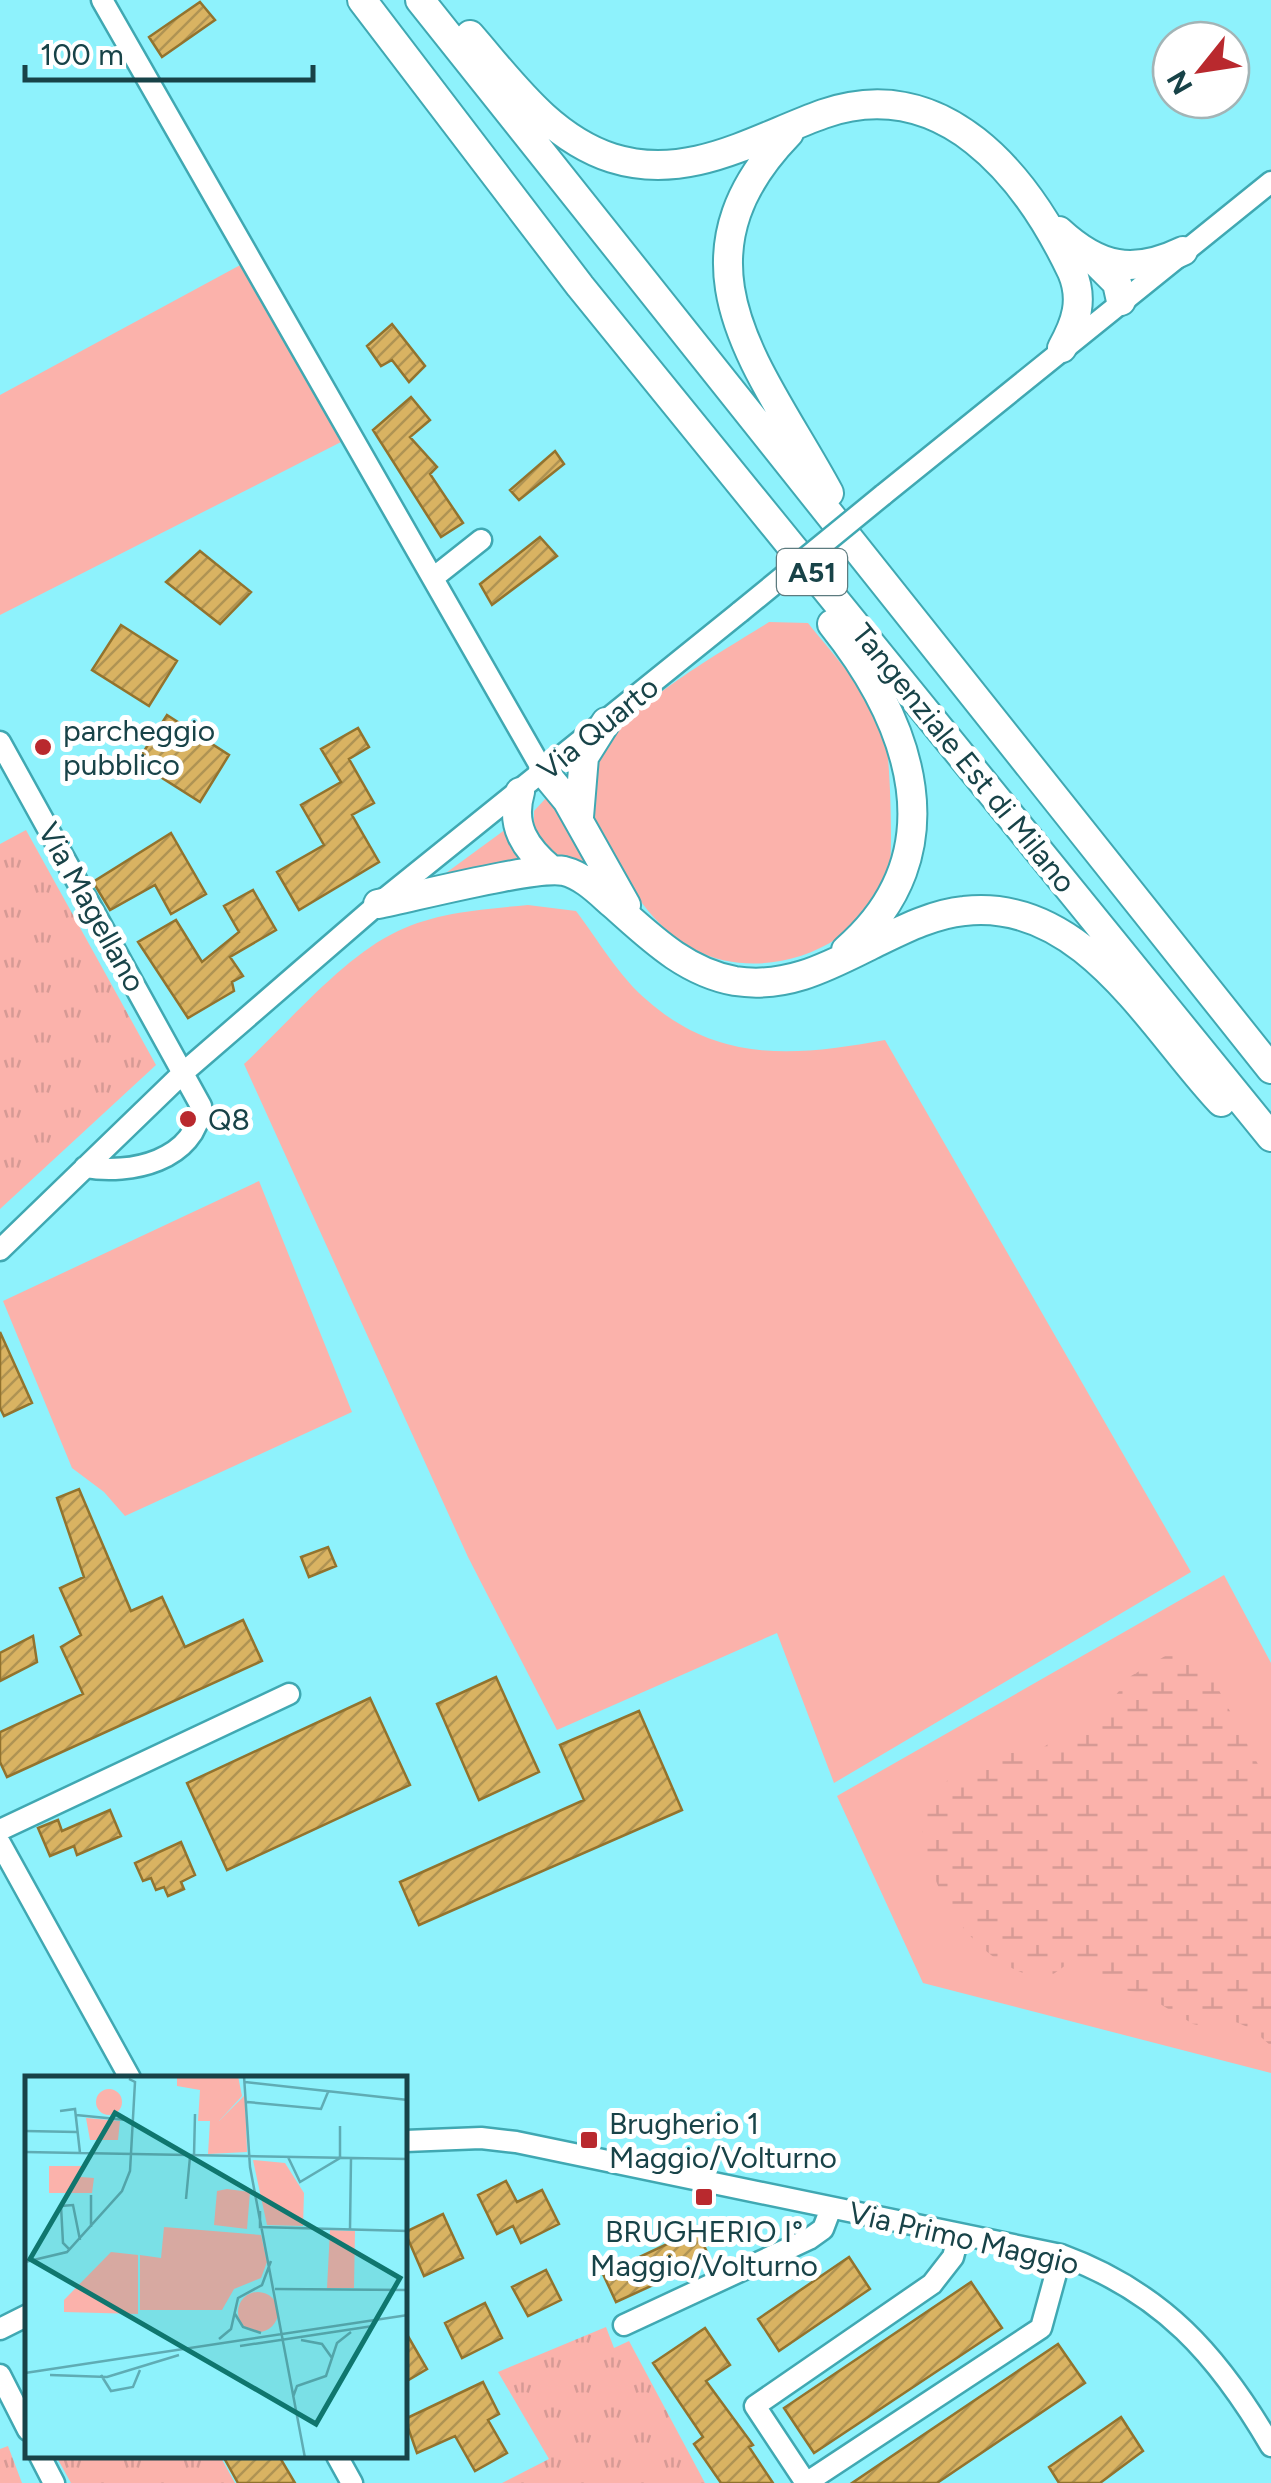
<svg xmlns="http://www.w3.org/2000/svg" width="1271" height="2483" font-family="Figtree,sans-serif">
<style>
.grass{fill:#fbb2ab}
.wetland{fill:url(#wetland-marsh)}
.park{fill:url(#park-tufts)}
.building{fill:url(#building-hatch);stroke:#92732e;stroke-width:2.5}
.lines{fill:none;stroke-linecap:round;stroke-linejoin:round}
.minor-casing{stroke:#40a8b2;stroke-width:25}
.highway-casing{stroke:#40a8b2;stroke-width:32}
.minor{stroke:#fff;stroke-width:20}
.highway{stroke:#fff;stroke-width:28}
.minor-bridge-casing{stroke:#40a8b2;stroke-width:25;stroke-linecap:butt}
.minor-bridge{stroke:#fff;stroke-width:20}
.poi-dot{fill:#b9292e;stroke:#fff;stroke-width:4}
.labels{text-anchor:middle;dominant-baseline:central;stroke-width:10;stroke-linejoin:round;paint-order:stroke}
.shield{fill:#fff;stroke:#5d7b7f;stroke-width:2.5}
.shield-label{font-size:28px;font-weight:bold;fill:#184348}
.street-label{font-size:30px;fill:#184348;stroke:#fff}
.poi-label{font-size:30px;fill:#184348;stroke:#fff;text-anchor:start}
.inset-road{fill:none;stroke:#5facb4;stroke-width:2.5}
.view{fill:#0f766e;fill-opacity:0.15;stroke:#0f766e;stroke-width:5}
.inset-edge{fill:none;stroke:#184348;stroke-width:5}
</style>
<defs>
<pattern id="wetland-marsh" width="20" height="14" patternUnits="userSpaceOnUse" patternTransform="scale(2.5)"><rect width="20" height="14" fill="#fbb2ab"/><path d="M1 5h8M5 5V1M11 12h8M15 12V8" fill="none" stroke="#d69a95"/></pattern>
<pattern id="park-tufts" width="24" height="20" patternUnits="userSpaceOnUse" patternTransform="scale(2.5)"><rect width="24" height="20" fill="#fbb2ab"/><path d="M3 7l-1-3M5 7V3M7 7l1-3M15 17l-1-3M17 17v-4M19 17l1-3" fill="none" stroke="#d69a95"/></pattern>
<pattern id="building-hatch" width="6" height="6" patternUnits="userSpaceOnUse" patternTransform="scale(2.5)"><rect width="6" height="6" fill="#d9b362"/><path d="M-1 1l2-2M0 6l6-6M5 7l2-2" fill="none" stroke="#af9353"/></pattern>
</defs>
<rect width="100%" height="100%" fill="#8ef2fc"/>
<path class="grass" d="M244 263 345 440 0 615V395Z
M769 622 808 623C831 652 875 700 885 735 890 754 894 863 888 878 860 949 765 984 697 951 664 935 638 901 620 870 607 845 587 816 589 786 593 721 719 654 769 622Z
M546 798 555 799 589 869 558 863 534 834V811Z
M506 829 523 863 435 881Z
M528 905 576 911C598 940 620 978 648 1001 720 1064 797 1056 885 1040L1191 1572 834 1783 777 1633 557 1730 468 1557 244 1064C288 1023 344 956 398 931 437 912 485 909 528 905Z
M259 1181 352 1412 125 1516 104 1492 72 1468 3 1301Z
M1224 1575 1271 1663V2073L923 1983 837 1796Z"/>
<path class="wetland" d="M1191 1648 1204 1662 1271 1789V2046C1257 2033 1238 2016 1218 2022 1207 2024 1204 2027 1193 2024L1142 1993 1105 1987 1083 1970 1066 1965 1045 1980C969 1963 924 1886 921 1812L931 1795 954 1775 998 1754 1037 1751 1103 1711 1131 1676 1172 1652Z"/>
<path class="park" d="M26 830 156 1065 0 1209V844Z
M606 2327 614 2348 629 2341 705 2483H502L549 2459 498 2372Z
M8 2446 22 2483H0V2449Z
M56 2456H220L235 2483H71Z"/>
<path class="building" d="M200 2 215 20 162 57 149 37Z
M392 324 425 366 409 382 392 360 381 366 367 346Z
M411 397 430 420 410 437 437 467 430 474 463 523 441 537 373 430Z
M555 451 564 464 519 500 510 490Z
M540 537 557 556 492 605 480 584Z
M200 551 251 592 220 624 166 582Z
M121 625 177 661 149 706 92 670Z
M167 715 229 755 200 802 137 762Z
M358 728 369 747 349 759 374 803 352 815 379 862 299 910 277 872 324 845 301 805 341 782 321 749Z
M171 833 206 894 171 914 155 885 110 910 93 882Z
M253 890 276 930 230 957 243 976 232 982 234 991 188 1018 138 942 176 920 202 962 239 932 224 906Z
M0 1332 32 1403 4 1416 0 1408Z
M79 1489 131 1611 162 1597 185 1647 243 1620 262 1661 7 1777 0 1762V1732L83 1694 61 1647 81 1635 60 1588 84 1577 57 1498Z
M328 1547 336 1566 309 1577 301 1557Z
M33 1636 37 1662 0 1681V1653Z
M496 1677 539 1772 479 1800 437 1704Z
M370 1698 410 1785 227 1870 187 1783Z
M639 1711 682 1810 419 1925 400 1882 584 1800 560 1745Z
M110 1810 121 1836 77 1855 74 1846 50 1856 38 1828 58 1820 62 1831Z
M181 1842 195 1875 181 1882 184 1889 168 1896 164 1887 156 1890 151 1878 143 1881 135 1863Z
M506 2181 517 2202 542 2190 559 2224 521 2243 513 2226 497 2234 478 2195Z
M443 2214 463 2258 424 2276 405 2232Z
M697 2230 710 2259 616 2302 603 2274Z
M849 2257 870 2289 779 2351 758 2319Z
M546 2270 561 2300 528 2316 512 2287Z
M971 2282 1002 2328 814 2453 784 2408Z
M485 2303 502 2338 462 2358 445 2323Z
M705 2328 730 2365 706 2381 753 2445 749 2447 773 2483H721L694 2444 703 2437 653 2363Z
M405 2331 427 2369 405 2382Z
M1058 2344 1085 2383 937 2483H852Z
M483 2382 499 2414 488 2420 507 2453 475 2471 455 2436 417 2453 405 2419Z
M1121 2417 1143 2451 1100 2483H1059L1049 2467Z
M223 2456H279L295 2483H238Z"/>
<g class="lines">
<g class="minor-casing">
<path id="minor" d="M102 0 543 771
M883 495 1271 182
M433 578 481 540
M0 742 201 1106C196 1161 130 1175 85 1167
M0 1250 184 1072 378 904 740 612
M0 1830 289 1694
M0 1843 130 2078
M405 2141 481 2138 516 2142 1061 2255C1162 2292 1218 2355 1271 2446
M624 2325 809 2239 823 2229 831 2208
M0 2329 28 2315
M0 2375 28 2430
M40 2456 54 2483
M337 2456 352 2483
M806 2483 755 2406 932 2284 953 2257 959 2234
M806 2483 1041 2328 1061 2255"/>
</g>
<g class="highway-casing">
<path id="highway" d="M362 0 580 286 1271 1137
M420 0 1271 1069
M470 35C511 82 550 138 612 158 688 182 754 139 823 114 943 72 1026 175 1072 272 1084 300 1076 323 1062 348
M789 133C662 264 762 369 829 493
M1059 231C1099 268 1133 275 1183 251
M1092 258 1117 283 1121 301
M832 624C911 723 958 853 846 950
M543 771 567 800 626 905
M520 792C510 826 525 848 551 870
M579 817 584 757 606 722
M378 904C414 897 536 865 564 871 584 876 599 892 614 905 650 937 685 972 735 981 786 989 827 967 871 945 900 931 932 914 964 911 1083 897 1152 1029 1221 1102"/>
</g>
<use href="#minor" class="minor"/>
<use href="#highway" class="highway"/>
<g class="minor-bridge-casing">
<path id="minor-bridge" d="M740 612 883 495"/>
</g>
<use href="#minor-bridge" class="minor-bridge"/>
</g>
<g class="poi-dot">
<circle cx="43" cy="747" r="10"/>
<circle cx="188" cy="1119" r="10"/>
<rect x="579" y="2130" width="20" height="20" rx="5"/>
<rect x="694" y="2187" width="20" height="20" rx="5"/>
</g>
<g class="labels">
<rect class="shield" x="777" y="549" width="70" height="46" rx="8"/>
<g class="shield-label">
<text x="812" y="572">A51</text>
</g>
<g class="street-label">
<text transform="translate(598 728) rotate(-39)">Via Quarto</text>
<text transform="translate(964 758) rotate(51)">Tangenziale Est di Milano</text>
<text transform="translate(92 907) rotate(61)">Via Magellano</text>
<text transform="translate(964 2238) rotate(13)">Via Primo Maggio</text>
</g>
<g class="poi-label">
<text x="63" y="730">parcheggio<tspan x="63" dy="34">pubblico</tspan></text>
<text x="208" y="1119">Q8</text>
<text x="609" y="2123">Brugherio 1<tspan x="609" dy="34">Maggio/Volturno</tspan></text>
<text x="704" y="2231" text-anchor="middle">BRUGHERIO I°<tspan x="704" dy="34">Maggio/Volturno</tspan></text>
</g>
</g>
<g transform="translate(25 2076)">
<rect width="382" height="382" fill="#8ef2fc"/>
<path d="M152 0H213L217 20 194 45H173L175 14 152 10ZM202 113 225 116 222 153 189 149 192 115ZM139 151 236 159 242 186 236 202 209 213 197 234H115V179L136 182ZM305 154 330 155 329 212H302ZM86 176 113 179V238L39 236V224ZM213 236a20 20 0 1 1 40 0a20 20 0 1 1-40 0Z" fill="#fbb2ab"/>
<path d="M93 184 107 191 106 229H50V216Z" fill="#fbb2ab"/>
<path d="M71 26a13 13 0 1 1 26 0a13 13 0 1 1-26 0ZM220 19 222 76 183 78 185 45H194ZM61 42 95 45 93 64H65ZM228 84 260 87 279 117 278 150 242 149ZM57 90 56 101 69 102 67 117H24V90Z" fill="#fbb2ab"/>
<path class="inset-road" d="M219 0 225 91 280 382M220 6 383 24M222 26 296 33 303 16M35 35 50 33 55 77M51 39 102 44M0 55 52 56M0 76 383 83M169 80 170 38M263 81 275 106 315 82V50M161 123 165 81M235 135V151L383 155M66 151V119M325 153 326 82M45 174 38 167 36 130 48 129 55 164M0 186 42 176 97 115 105 95 110 6 104 3M250 213 383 214M210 238 218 251 236 257M194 263 206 253 213 222 237 209 246 185M276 264 297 268 307 282M215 270 348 250M0 297 383 239M25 299 82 301 154 279M76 299 86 315 108 311 115 294M268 321 272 310 301 300 312 267 326 256"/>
<path class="view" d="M90 37 375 202 291 348 5 183Z"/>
<rect width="382" height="382" class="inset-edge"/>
</g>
<g transform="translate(1201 70) rotate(240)"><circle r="48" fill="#ffffff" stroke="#a3b4b6" stroke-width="2.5"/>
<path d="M0-8L18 38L0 25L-18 38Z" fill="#b9292e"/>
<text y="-15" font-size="28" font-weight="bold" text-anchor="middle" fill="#184348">N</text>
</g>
<path d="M25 65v15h288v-15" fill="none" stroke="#184348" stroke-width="5"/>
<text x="40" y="65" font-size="30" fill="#184348" stroke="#ffffff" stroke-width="8" paint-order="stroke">100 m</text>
</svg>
